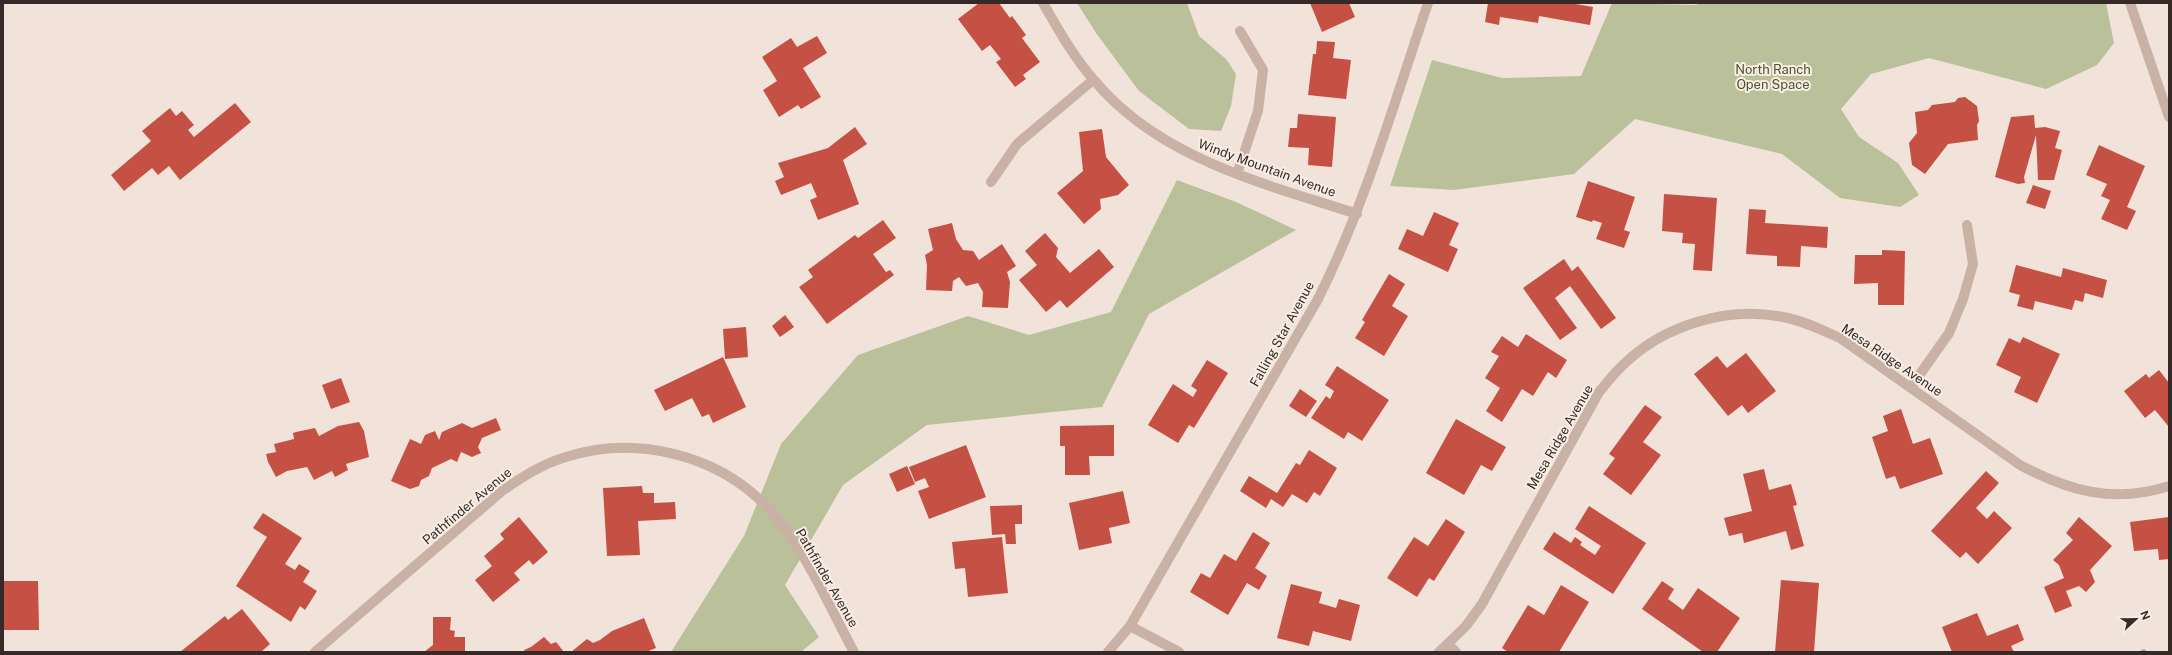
<svg xmlns="http://www.w3.org/2000/svg" width="2172" height="655" font-family="'Public Sans',sans-serif">
<style>
.green{fill:#b9c09a}
.lines{fill:none;stroke-linecap:round;stroke-linejoin:round}
.stream{stroke:#79aea9;stroke-width:5}
.building{fill:#c55144}
.minor{stroke:#c9b1a6;stroke-width:10}
.labels{text-anchor:middle;dominant-baseline:central;stroke-width:4;stroke-linejoin:round;paint-order:stroke}
.park-label{font-size:13px;fill:#4a542b;stroke:#f9eee6}
.street-label{font-size:13px;fill:#352a27;stroke:#f9eee6}
</style>
<rect width="100%" height="100%" fill="#f1e3da"/>
<path class="green" d="M1077 3H1187L1199 36 1226 59 1236 74 1231 106 1221 131 1189 129 1139 91 1096 33Z
M1612 3 1696 5 1701 3H2106L2114 43 2097 65 2046 89 1929 58 1871 74 1841 109 1859 137 1898 163 1919 195 1900 207 1840 198 1782 154 1635 119 1574 174 1454 190 1390 186 1432 60 1502 78 1581 76Z
M1177 180 1236 202 1296 230 1149 314 1102 407 927 425 843 485 785 585 819 637 801 652H671L744 536 781 444 858 355 968 316 1029 335 1111 312Z"/>
<g class="lines">
<path class="stream" d="M2143 652H2144"/>
</g>
<path class="building" d="M979 3H999L1010 18 1012 16 1026 35 1022 38 1040 62 1023 75 1026 79 1015 87 996 62 1001 59 990 45 982 51 958 19Z
M1310 3H1349L1355 17 1322 32Z
M1488 3H1570L1593 7 1590 25 1539 16 1538 23 1500 17 1499 25 1485 22Z
M817 36 827 53 803 68 821 97 801 109 798 105 779 117 763 90 777 81 762 57 791 38 797 47Z
M1317 41 1335 42 1333 58 1351 60 1346 99 1308 95 1313 54H1316Z
M1965 97 1977 106 1979 121 1977 125 1978 140 1948 144 1925 174 1912 165 1909 143 1917 133 1915 112 1928 110 1932 105 1955 102 1958 98Z
M235 103 251 122 180 180 169 166 158 175 152 168 124 191 111 175 151 141 142 131 170 108 176 116 182 111 194 125 188 130 194 137Z
M1298 114 1336 117 1332 167 1308 165 1309 148 1288 147 1290 128H1297Z
M2034 115 2035 128 2045 127 2060 131 2055 148 2062 150 2054 180H2038L2036 135 2024 177 2025 183 2018 184 1995 177 2011 117Z
M855 127 867 144 843 160 859 204 818 220 810 200 817 197 811 183 781 195 775 181 784 177 778 163 828 148Z
M1102 129 1106 157 1129 185 1118 195 1100 199 1101 209 1084 224 1057 193 1083 171 1079 132Z
M2099 145 2145 166 2127 207 2136 211 2127 230 2101 219 2110 200 2101 196 2107 184 2086 175Z
M1588 181 1635 197 1624 230 1630 232 1624 248 1596 239 1602 223 1593 220 1592 222 1576 217Z
M2033 185 2051 191 2045 209 2026 203Z
M1664 194 1717 198 1712 271 1693 270 1695 244 1682 243 1683 233 1662 231Z
M1749 209 1766 210 1765 223 1828 227 1827 248 1801 246 1800 267 1777 266V256L1746 254Z
M1434 212 1459 223 1449 245 1458 249 1448 272 1398 249 1407 229 1423 236Z
M883 220 896 238 873 254 886 272 890 270 894 275 827 324 799 287 813 277 808 270 855 235 858 238Z
M952 223 956 239 963 250 973 251 979 260 1002 244 1016 266 1007 272 1010 282 1008 308 982 307 983 292 978 283 966 286 959 277 953 281 952 291 926 290 927 265 925 255 933 250 928 229Z
M1045 233 1058 248 1056 257 1070 273 1099 249 1114 267 1067 308 1060 300 1046 312 1019 280 1037 265 1025 251Z
M1882 250 1905 251 1904 305H1878V283L1854 284 1855 255H1882Z
M1564 259 1572 271 1578 266 1616 318 1601 329 1570 286 1555 298 1577 328 1560 340 1523 288Z
M2016 265 2061 277 2063 268 2107 280 2103 298 2085 293 2083 302 2075 300 2072 310 2035 301 2033 310 2017 306 2020 295 2009 292Z
M1389 274 1405 284 1392 306 1408 316 1384 356 1355 338 1365 322 1362 320Z
M785 315 794 327 780 337 772 326Z
M746 327 748 357 725 359 723 329Z
M1526 334 1567 360 1556 378 1548 372 1533 396 1522 389 1502 422 1486 411 1500 388 1485 378 1499 356 1491 352 1502 336 1518 347Z
M2023 337 2060 354 2037 403 2014 392 2021 377 1996 365 2009 338 2020 343Z
M1746 353 1776 391 1748 413 1742 405 1728 416 1694 374 1717 356 1727 368Z
M723 357 746 407 713 423 709 414 702 417 692 398 665 411 654 390Z
M1207 360 1228 373 1194 428 1189 425 1178 443 1148 425 1173 384 1193 397 1197 390 1191 386Z
M1337 366 1389 400 1362 441 1348 432 1344 439 1311 418 1326 396 1330 399 1334 391 1325 385Z
M2159 370 2169 383V427L2155 410 2145 418 2124 391 2146 374 2149 378Z
M341 378 350 402 331 409 322 385Z
M1300 389 1317 401 1306 417 1289 406Z
M1645 405 1662 417 1643 442 1661 455 1631 495 1603 474 1615 458 1609 454Z
M1901 409 1913 444 1930 438 1943 474 1900 489 1895 476 1886 479 1872 437 1888 431 1883 416Z
M496 418 501 430 482 438 478 447 481 453 472 457 461 452 457 462 451 459 432 468 429 476 421 480 419 486 410 489 391 481 410 439 421 444 425 435 435 431 439 440 442 432 462 423 472 428Z
M1456 419 1506 447 1492 471 1481 465 1464 495 1426 473Z
M359 422 364 431 369 457 346 464 348 470 335 477 332 471 314 480 307 467 287 471 276 477 268 462 266 454 276 452 274 444 294 439 293 433 296 432 315 428 319 436 338 426Z
M1114 425V456H1089L1090 475H1065V446H1060V426Z
M966 445 986 497 929 519 918 491 929 487 925 478 915 482 909 467Z
M1309 450 1337 468 1320 496 1314 492 1307 503 1292 494 1283 507 1271 499 1266 508 1240 491 1249 476 1277 493 1296 463 1300 465Z
M907 466 915 484 897 492 889 474Z
M1764 469 1769 490 1791 484 1797 505 1793 506 1804 546 1791 550 1786 531 1744 543 1742 533 1729 536 1724 518 1752 511 1743 474Z
M1986 471 1999 483 1976 508 1987 519 1994 511 2012 528 1978 564 1966 552 1960 558 1931 531Z
M642 486 643 493H654V503L675 502 676 519 638 521 640 555 607 556 603 488Z
M1123 491 1130 523 1109 528 1112 543 1079 550 1069 503Z
M1022 505V524H1015L1016 544H1006L1005 534 992 535 990 506Z
M1589 506 1646 543 1613 594 1543 549 1554 532 1571 543 1575 537 1582 542 1580 545 1595 555 1601 546 1575 529Z
M263 513 302 538 285 564 295 570 299 564 310 571 303 582 317 591 305 610 300 606 291 622 236 586 267 537 253 528Z
M519 517 548 552 533 565 529 560 514 573 520 580 493 602 475 580 492 566 484 556 504 539 500 534Z
M2079 517 2112 546 2090 570 2095 582 2086 592 2079 586 2066 591 2072 606 2055 613 2044 587 2064 578 2059 565 2053 560 2073 540 2066 533Z
M2169 517V559L2159 560 2158 549 2134 551 2130 522Z
M1446 519 1465 532 1434 581 1429 578 1417 597 1387 578 1414 537 1428 546Z
M1253 532 1270 543 1255 568 1267 576 1259 590 1247 583 1228 615 1190 592 1201 573 1210 578 1224 554 1236 561Z
M1002 537 1008 593 968 597 965 568 955 569 952 542Z
M1781 580 1819 583 1814 652H1775Z
M3 581H38L39 630H3Z
M1662 581 1674 589 1668 599 1683 610 1698 588 1740 618 1717 652H1703L1642 609Z
M1291 584 1322 592 1319 603 1336 608 1339 599 1360 605 1351 641 1313 631 1309 646 1277 638Z
M1561 585 1589 602 1559 652H1508L1502 648 1528 605 1544 615Z
M242 609 270 644 261 652H180L225 616 228 620Z
M1977 613 1987 636 2018 624 2024 640 2011 646 2014 652H1952L1942 627Z
M433 617H451L450 630 455 631 454 637H465V652H424L433 645Z
M644 618 656 648 646 652H571L587 639 593 643 600 640 612 631Z
M544 637 551 644 556 642 564 652H525L524 650 531 647Z"/>
<g class="lines">
<path class="minor" d="M1043 3C1058 29 1073 56 1093 79 1159 159 1263 183 1357 214
M2130 3 2169 117
M1237 174 1258 111 1263 70 1240 31
M991 182 1017 144 1093 80
M1911 387 1949 333 1963 299 1973 264 1967 225
M1130 626 1179 652
M1448 644 1456 652
M315 652 502 491C522 477 542 464 566 457 636 435 718 454 769 509 803 545 830 608 854 652
M1108 652 1130 626 1318 299C1365 205 1394 103 1428 3
M1439 652 1466 626 1482 604 1599 392C1607 383 1614 373 1623 365 1664 325 1727 306 1783 317 1804 321 1822 330 1840 338L2020 465C2069 491 2114 504 2169 486"/>
</g>
<g class="labels">
<g class="park-label">
<text x="1773" y="69">North Ranch<tspan x="1773" dy="15">Open Space</tspan></text>
</g>
<g class="street-label">
<text transform="translate(1267 168) rotate(20)">Windy Mountain Avenue</text>
<text transform="translate(1282 334) rotate(-61)">Falling Star Avenue</text>
<text transform="translate(1892 360) rotate(34)">Mesa Ridge Avenue</text>
<text transform="translate(1560 437) rotate(-60)">Mesa Ridge Avenue</text>
<text transform="translate(467 506) rotate(-40)">Pathfinder Avenue</text>
<text transform="translate(827 578) rotate(60)">Pathfinder Avenue</text>
</g>
</g>
<rect width="2172" height="655" fill="none" stroke="#352a27" stroke-width="8"/>
<g transform="translate(2136 619) rotate(68)" stroke="#f9eee6" stroke-width="3" paint-order="stroke">
<path d="M0-3L7 15L0 10L-7 15Z" fill="#352a27"/>
<text y="-6" font-size="11" font-weight="bold" text-anchor="middle" fill="#352a27">N</text>
</g>
</svg>
